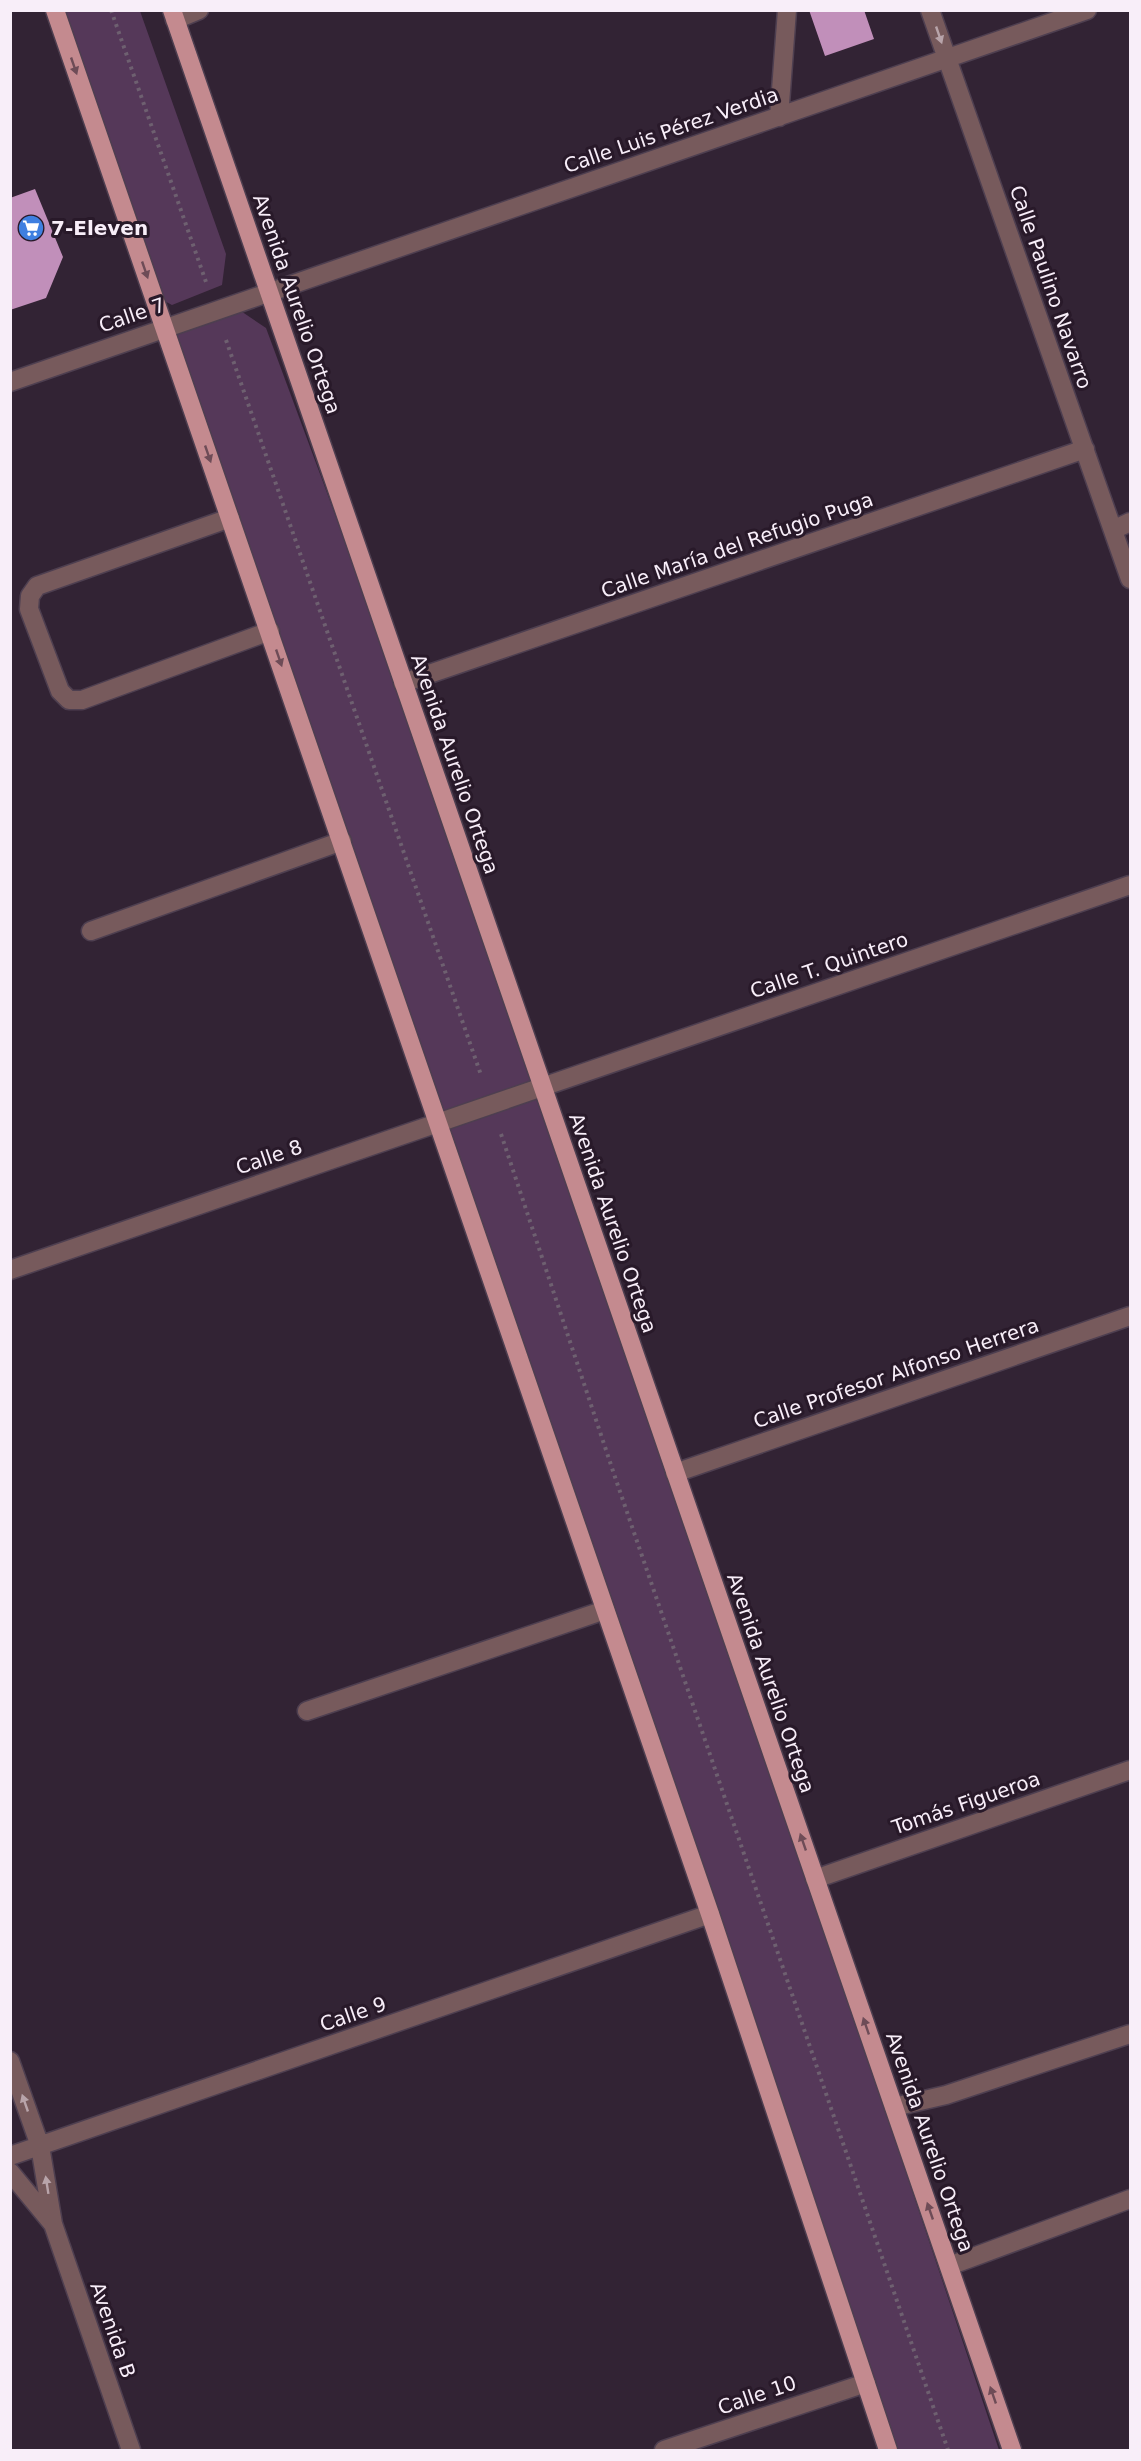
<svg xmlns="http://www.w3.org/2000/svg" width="1141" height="2461" font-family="'DejaVu Sans',sans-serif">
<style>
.green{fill:#553859}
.building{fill:#c18fba}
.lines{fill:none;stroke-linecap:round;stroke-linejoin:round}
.minor-casing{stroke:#4e3f50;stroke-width:21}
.major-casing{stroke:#4e3f50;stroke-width:21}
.path{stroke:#6e6070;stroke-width:4;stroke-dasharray:3 4.5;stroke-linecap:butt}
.minor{stroke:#775a5c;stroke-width:18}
.major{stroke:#c48a8f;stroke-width:18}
.oneway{fill:#b8a4aa}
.oneway2{fill:#6e4c57}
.labels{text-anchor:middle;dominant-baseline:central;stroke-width:6;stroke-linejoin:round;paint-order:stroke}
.street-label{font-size:20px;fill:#f8eef9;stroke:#281929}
.poi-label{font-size:20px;font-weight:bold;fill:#f8eef9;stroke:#281929;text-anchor:start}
</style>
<rect width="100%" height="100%" fill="#322334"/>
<path class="green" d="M58 11H140L226 254 222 285 172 305 155 296Z
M229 303 266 328 343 536 504 996 869 2062 999 2450H893L169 332Z"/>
<path class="building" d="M809 10H864L874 39 825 56Z
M35 189 63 257 46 298 10 310V198Z"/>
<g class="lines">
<g class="minor-casing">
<path id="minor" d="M930 10 1130 579
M175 20 199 10
M779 117 787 10
M10 382 1087 10
M230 518 37 586 30 596 29 609 60 691 69 700H82L270 631
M1113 530 1130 522
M403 683 1085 449
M91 931 342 841
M10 1270 1130 885
M675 1473 1130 1316
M307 1711 605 1610
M815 1879 1130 1770
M10 2061 40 2146 53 2224 131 2450
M894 2107 946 2095 1130 2034
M10 2156 710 1914
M10 2172 52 2223
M949 2266 1130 2199
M664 2450 866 2383"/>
</g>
<g class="major-casing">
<path id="major" d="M55 10 710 1914 888 2450
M172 10 1012 2450"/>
</g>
<path class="path" d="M111 10 206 282
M226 340 481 1075
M501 1134 615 1477 948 2450"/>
<use href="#minor" class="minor"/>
<use href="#major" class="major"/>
</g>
<defs><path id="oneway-solid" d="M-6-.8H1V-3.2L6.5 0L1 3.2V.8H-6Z" transform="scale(1.5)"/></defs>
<g class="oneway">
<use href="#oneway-solid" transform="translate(939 35) rotate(71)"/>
<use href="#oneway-solid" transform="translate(25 2103) rotate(-109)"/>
<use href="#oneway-solid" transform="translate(47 2185) rotate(-99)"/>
</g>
<g class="oneway2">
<use href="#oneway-solid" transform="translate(74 66) rotate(71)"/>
<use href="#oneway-solid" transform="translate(145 270) rotate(71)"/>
<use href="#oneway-solid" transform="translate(208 454) rotate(71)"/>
<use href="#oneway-solid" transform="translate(279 658) rotate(71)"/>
<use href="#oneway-solid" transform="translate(803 1842) rotate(-109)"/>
<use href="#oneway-solid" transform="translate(866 2026) rotate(-109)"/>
<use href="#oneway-solid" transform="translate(930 2211) rotate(-109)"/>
<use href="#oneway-solid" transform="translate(993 2395) rotate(-109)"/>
</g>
<defs>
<g id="supermarket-disc" transform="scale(1.35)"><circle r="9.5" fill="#3f7fe0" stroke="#281929"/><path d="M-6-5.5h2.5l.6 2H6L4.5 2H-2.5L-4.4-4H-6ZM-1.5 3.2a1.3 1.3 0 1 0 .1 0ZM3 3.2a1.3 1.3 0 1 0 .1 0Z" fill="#fff"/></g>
</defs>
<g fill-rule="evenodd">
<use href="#supermarket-disc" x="31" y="228"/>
</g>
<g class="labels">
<g class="street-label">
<text transform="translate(671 130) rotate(-19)">Calle Luis Pérez Verdia</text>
<text transform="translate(1051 287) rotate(71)">Calle Paulino Navarro</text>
<text transform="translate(297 304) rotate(71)">Avenida Aurelio Ortega</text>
<text transform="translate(132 315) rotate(-19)">Calle 7</text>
<text transform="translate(737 545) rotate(-19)">Calle María del Refugio Puga</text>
<text transform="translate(455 764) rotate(71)">Avenida Aurelio Ortega</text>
<text transform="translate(829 965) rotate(-19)">Calle T. Quintero</text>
<text transform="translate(269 1157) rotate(-19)">Calle 8</text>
<text transform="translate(613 1223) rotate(71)">Avenida Aurelio Ortega</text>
<text transform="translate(896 1373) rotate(-19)">Calle Profesor Alfonso Herrera</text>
<text transform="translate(771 1683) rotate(71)">Avenida Aurelio Ortega</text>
<text transform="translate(966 1803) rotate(-19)">Tomás Figueroa</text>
<text transform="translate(353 2014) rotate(-19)">Calle 9</text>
<text transform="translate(930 2142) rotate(71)">Avenida Aurelio Ortega</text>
<text transform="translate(113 2330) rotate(71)">Avenida B</text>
<text transform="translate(757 2395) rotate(-19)">Calle 10</text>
</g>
<g class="poi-label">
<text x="51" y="228">7-Eleven</text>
</g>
</g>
<rect width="1141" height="2461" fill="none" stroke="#f8eef9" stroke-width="24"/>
</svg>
